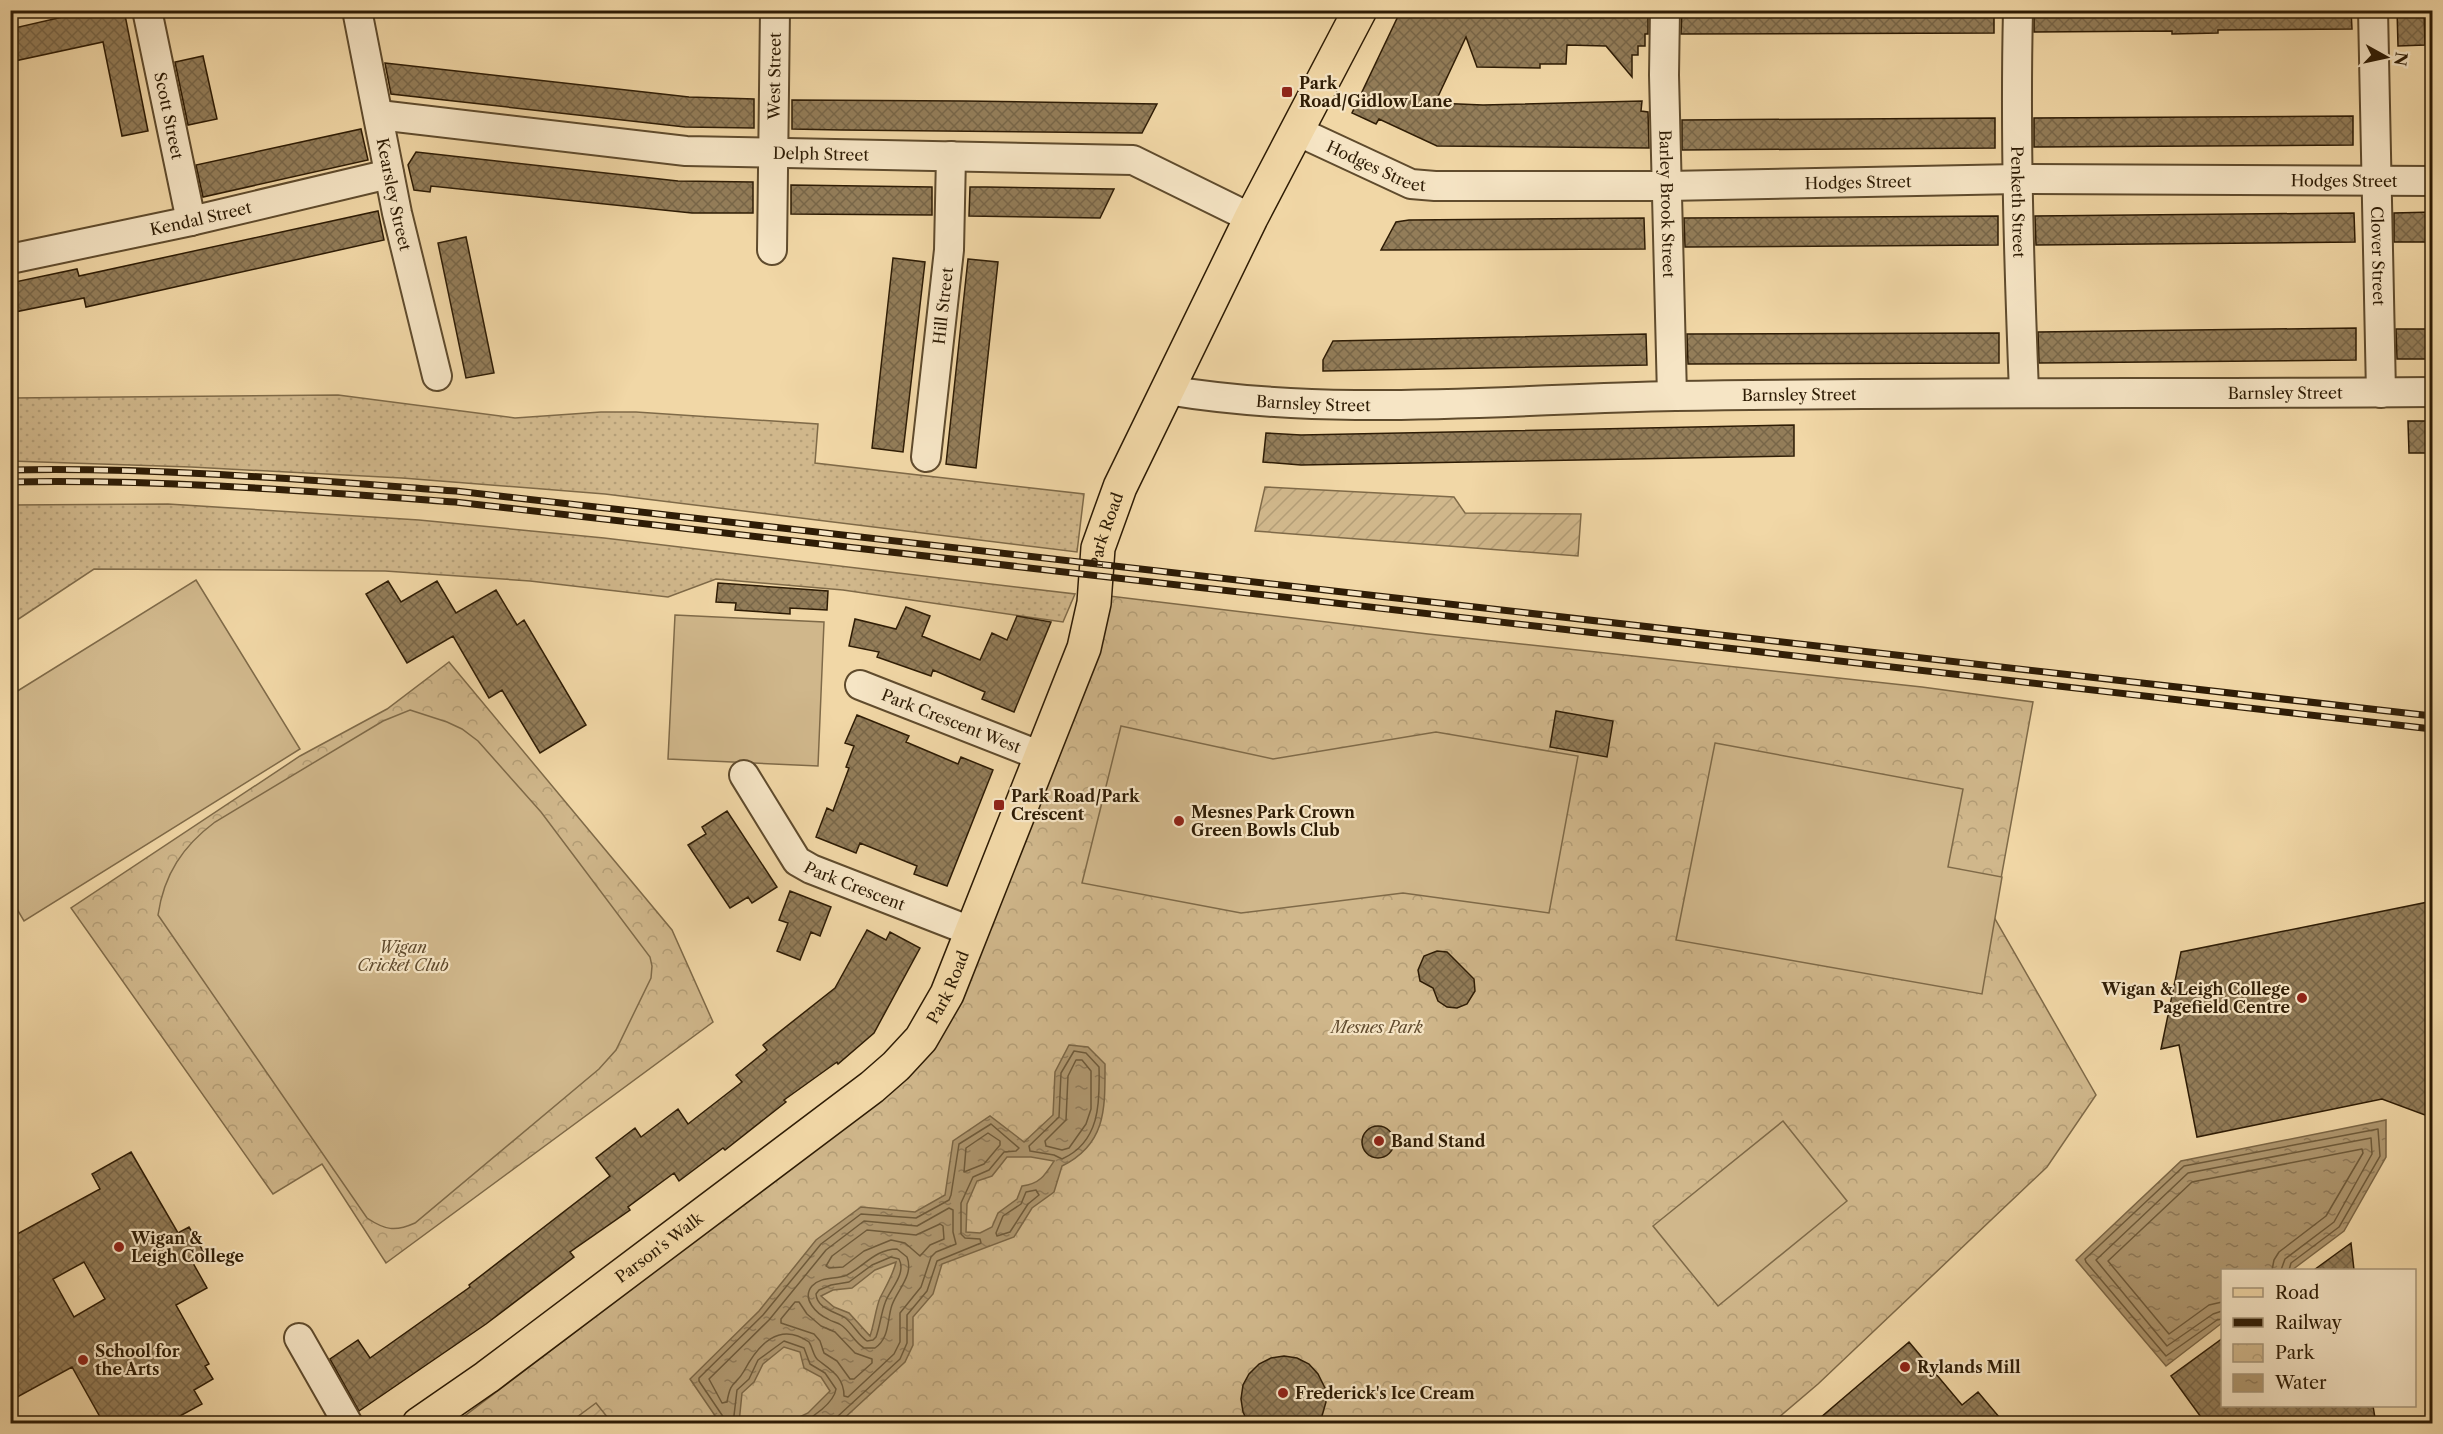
<svg xmlns="http://www.w3.org/2000/svg" width="2443" height="1434" font-family="'Libre Caslon Text',serif">
<style>
.grass{fill:url(#grass-dots);stroke:#7f6a48;stroke-width:1.5}
.park{fill:url(#park-crowns);stroke:#7f6a48;stroke-width:1.5}
.garden{fill:url(#garden-furrows);stroke:#7f6a48;stroke-width:1.5}
.pitch{fill:#d0b78b;stroke:#7f6a48;stroke-width:1.5}
.water{fill:url(#water-ripples);stroke:#7b6645;stroke-width:1.5;fill-rule:evenodd}
.lines{fill:none;stroke-linecap:round;stroke-linejoin:round}
.shore{stroke:#6e5a3a;stroke-width:1.5}
.building{fill:url(#building-cross-hatch);stroke:#2e1c05;stroke-width:1.5;fill-rule:evenodd}
.minor-casing{stroke:#5f4b2d;stroke-width:32}
.major-casing{stroke:#2e1c05;stroke-width:36}
.minor{stroke:#f6e5c5;stroke-width:28}
.major{stroke:#f1d7a6;stroke-width:33}
.rail-casing{stroke:#2e1c05;stroke-width:7}
.rail{stroke:#f6e5c5;stroke-width:4.5;stroke-dasharray:14;stroke-linecap:butt}
.poi-dot{fill:#8f2418;stroke:#f6e5c5;stroke-width:2}
.labels{text-anchor:middle;dominant-baseline:central;stroke-width:4.5;stroke-linejoin:round;paint-order:stroke}
.street-label{font-size:16px;fill:#2e1c05;stroke:#f6e5c5}
.poi-label{font-size:16px;font-weight:bold;fill:#2e1c05;stroke:#f6e5c5;text-anchor:start}
.park-label{font-size:16px;font-style:italic;fill:#5f4a2d;stroke:#f6e5c5}
</style>
<defs>
<pattern id="grass-dots" width="8" height="8" patternUnits="userSpaceOnUse" patternTransform="scale(1.5)"><rect width="8" height="8" fill="#d0b78b"/><path d="M2 2h.1M6 6h.1" fill="none" stroke="#b39d76" stroke-width="1.8" stroke-linecap="round"/></pattern>
<pattern id="park-crowns" width="20" height="18" patternUnits="userSpaceOnUse" patternTransform="scale(1.5)"><rect width="20" height="18" fill="#d0b78b"/><path d="M2 6a3 3 0 1 1 6 0M12 15a3 3 0 1 1 6 0" fill="none" stroke="#b39d76"/></pattern>
<pattern id="garden-furrows" width="10" height="10" patternUnits="userSpaceOnUse" patternTransform="scale(1.5)"><rect width="10" height="10" fill="#d0b78b"/><path d="M-1 1l2-2M0 10L10 0M9 11l2-2" fill="none" stroke="#b39d76"/></pattern>
<pattern id="water-ripples" width="26" height="14" patternUnits="userSpaceOnUse" patternTransform="scale(1.5)"><rect width="26" height="14" fill="#af976f"/><path d="M2 4q2-2 4 0t4 0M15 11q2-2 4 0t4 0" fill="none" stroke="#8f7a59"/></pattern>
<pattern id="building-cross-hatch" width="8" height="8" patternUnits="userSpaceOnUse" patternTransform="scale(1.5)"><rect width="8" height="8" fill="#937d59"/><path d="M0 0l8 8M0 8l8-8" fill="none" stroke="#786648"/></pattern>
</defs>
<rect width="100%" height="100%" fill="#f1d7a6"/>
<filter id="stains"><feTurbulence type="fractalNoise" baseFrequency=".00333" numOctaves="4"/><feColorMatrix values="0 0 0 0 .2 0 0 0 0 .09 0 0 0 0 .02 0 0 0 .5 -.17"/></filter>
<radialGradient id="worn" r=".72"><stop offset=".6" stop-color="#630" stop-opacity="0"/><stop offset="1" stop-color="#630" stop-opacity=".3"/></radialGradient>
<path class="grass" d="M338 395 515 418 601 412H636L818 424 815 463 1084 494 1077 552 605 494 402 478 191 467 11 461V398Z
M168 504 419 520 604 538 1075 594 1063 622 843 590 716 579 668 597 530 581 385 571 94 569 11 624V505Z"/>
<path class="park" d="M1109 596 1428 634 1922 687 2033 702 1994 917 2096 1095 2047 1167 1818 1384 1772 1423 454 1424 874 1105 922 1058Z
M449 662 672 930 713 1022 386 1263 322 1164 273 1194 71 908 300 756 387 709Z"/>
<path class="garden" d="M1265 487 1454 497 1465 513 1581 514 1578 556 1255 531Z
M596 1403 612 1423H569Z"/>
<path class="pitch" d="M196 580 300 749 24 921 11 899V695Z
M675 615 824 622 818 766 668 759Z
M410 710 447 722 462 729 478 741 541 812 650 957 652 966 651 978 616 1050 599 1069 415 1223C395 1232 385 1230 367 1218L158 915C164 874 183 846 215 822L383 721Z
M1121 726 1273 759 1436 732 1578 756 1549 913 1403 893 1241 913 1082 883Z
M1715 743 1963 789 1948 867 2002 877 1982 994 1676 940Z
M1783 1121 1847 1201 1718 1306 1653 1226Z"/>
<path class="water" d="M1069 1045 1088 1047 1105 1064C1105 1107 1107 1144 1062 1166L1054 1192 1032 1208 1014 1237 942 1264 933 1294 913 1317V1345L905 1362 839 1423H787L808 1413 830 1391 821 1377 804 1368 800 1352 784 1347 763 1364 754 1382 742 1393 739 1423H720L690 1379 759 1311 816 1240 861 1207 915 1212 945 1195 953 1141 990 1116 1024 1142 1053 1115 1055 1072ZM1007 1157H1031L1054 1161C1045 1175 1040 1184 1022 1186L1017 1199 998 1213 992 1227 980 1233 966 1232 967 1204 977 1181 992 1176ZM896 1262C893 1275 886 1286 880 1298 876 1307 874 1325 870 1336L849 1313 834 1307 821 1296 833 1290 852 1288 875 1270Z
M2386 1120V1157L2344 1231 2292 1270H2222V1323L2166 1366 2076 1260 2181 1161Z"/>
<g class="lines">
<path class="shore" d="M1074 1051 1086 1053 1099 1067C1100 1103 1100 1142 1062 1159L1054 1155 1030 1151 1029 1146 1059 1117 1061 1073Z
M1082 1060 1091 1071V1109L1086 1124 1069 1148 1062 1150 1046 1146 1045 1141 1066 1120 1068 1076 1076 1060Z
M988 1133 1000 1141V1145L984 1164 964 1172 966 1148Z
M1036 1190 1039 1195 1028 1204 1010 1232 997 1236 996 1233 1003 1216 1021 1204 1026 1192Z
M949 1208 953 1210V1232L956 1244 936 1252 931 1257 921 1287 900 1313V1342L894 1354 848 1397 844 1396C844 1377 831 1370 818 1360 813 1356 813 1348 809 1342 779 1321 758 1345 744 1371 735 1387 731 1379 727 1402L722 1403 709 1379 769 1320 826 1250 864 1221 917 1226Z
M940 1224 943 1226 944 1239 930 1245 920 1256 905 1243 891 1240 864 1251 843 1267 829 1268 826 1266 832 1256 867 1230 916 1235Z
M897 1249 907 1257C914 1275 898 1289 892 1305 887 1319 890 1338 875 1348H864C854 1342 850 1331 841 1325 837 1322 832 1322 828 1319 817 1314 801 1299 812 1286 821 1276 836 1280 847 1275 864 1266 876 1249 897 1249Z
M891 1257 899 1259C907 1274 889 1290 885 1303 881 1314 880 1326 876 1337L873 1340 867 1341C858 1335 853 1323 844 1317 833 1311 817 1308 816 1294L819 1290 831 1285 849 1282 872 1265Z
M799 1302 807 1314 821 1326 835 1332 855 1353 872 1359V1363L854 1379H850L837 1361 824 1353 820 1341 814 1334 781 1323V1319L795 1302Z
M2222 1302 2209 1305 2169 1334 2108 1261 2192 1182 2362 1149 2363 1153 2326 1216 2279 1252 2274 1260 2272 1270
M2222 1311 2213 1314 2167 1346 2096 1260 2188 1173 2371 1138 2372 1154 2334 1222 2285 1259 2281 1270
M2222 1319 2217 1320 2166 1356 2086 1262 2085 1259 2184 1166 2378 1129 2380 1156 2339 1227 2291 1263 2289 1270
M725 1424 724 1418 699 1381V1378L763 1315 821 1244 861 1214 916 1218 949 1200 951 1195 959 1144 991 1124 1019 1148 1016 1151 1004 1152 989 1170 973 1177 961 1203V1234L965 1238 980 1239 981 1243 937 1261 927 1291 907 1315V1343L900 1359 837 1417 835 1424
M733 1424 737 1390 749 1379 758 1360 784 1341 804 1348 810 1364 825 1373 836 1389C834 1403 812 1418 800 1424"/>
</g>
<path class="building" d="M93 10H124L148 131 122 136 103 42 10 62V29Z
M1401 10H1648V34H1645V46H1638V55H1632V77L1606 46 1567 45 1566 64H1540V68L1477 67 1466 37 1435 103 1483 105 1642 101 1641 111 1648 112 1649 148 1437 146 1379 119 1376 124 1352 113Z
M1682 10H1994V33L1681 34Z
M2034 10H2351L2352 29 2218 30V33L2172 34V31L2034 32Z
M2397 10H2424L2425 45 2398 46Z
M203 56 217 119 188 125 175 62Z
M385 63 689 97 754 99V128L685 127 391 94Z
M792 100 964 101 1157 104 1142 133 841 130 792 129Z
M2353 116V145L2034 147V118Z
M1995 118V148L1682 150V120Z
M361 129 368 160 203 197 196 165Z
M416 152 678 181 753 182V213H692L431 186 430 192 414 190 408 165Z
M791 185 932 187V215L791 214Z
M970 187H986L1114 189 1100 218 969 216Z
M378 211 384 240 86 307 84 298 10 313V283L77 269 79 276Z
M2433 212V242H2394V213Z
M2354 213 2355 242 2036 245 2035 216Z
M1998 216V245L1685 247 1684 218Z
M1644 218 1645 249 1381 250 1396 222 1409 220Z
M466 237 494 373 466 378 438 243Z
M893 258 925 262 903 452 872 448Z
M968 259 998 262 976 468 946 464Z
M2356 328V360L2039 363 2038 332Z
M2396 329H2433V359H2397Z
M1999 333V363L1688 364 1687 334Z
M1646 334 1647 365 1323 371V360L1333 341Z
M2408 421H2433V453H2409Z
M1794 425V456L1301 465 1263 462 1266 433 1301 435Z
M388 581 401 602 437 581 456 613 496 590 517 625 524 620 586 725 540 753 502 690 489 698 453 636 407 663 366 594Z
M718 583 828 591 827 610 790 608V614L735 610 736 603 716 602Z
M906 607 930 616 922 636 980 660 992 633 1007 640 1017 616 1051 622 1014 712 982 699 985 692 933 670 931 676 877 657 879 652 849 646 855 619 896 629Z
M1556 711 1613 721 1607 757 1550 747Z
M857 715 909 736 906 742 958 764 961 757 993 770 947 886 914 874 917 866 860 843 856 853 816 837 827 808 833 811 849 768 846 767 854 746 845 743Z
M727 811 777 887 752 903 748 897 730 908 688 845 706 834 702 827Z
M790 891 831 907 820 936 811 932 800 960 777 951 788 923 779 920Z
M2433 901V1118L2382 1099 2197 1137 2179 1045 2161 1049 2181 952Z
M867 930 886 940 890 932 920 948 874 1033 838 1064 837 1062 784 1100 786 1102 725 1150 723 1148 679 1181 674 1173 628 1207 630 1210 570 1252 574 1257 486 1324 359 1411 330 1359 358 1340 370 1358 470 1287 469 1285 610 1176 596 1158 635 1128 641 1137 678 1109 688 1124 742 1082 736 1075 767 1050 763 1045 835 988Z
M1437 951 1447 952 1474 979 1475 991 1467 1004 1457 1008 1447 1007 1438 1001 1433 988 1420 981 1418 970 1424 956Z
M1362 1142a16 16 0 1 1 32 0a16 16 0 1 1-32 0Z
M131 1152 178 1233 189 1227 206 1256 193 1263 207 1288 176 1305 209 1364 205 1366 213 1379 194 1390 202 1404 178 1417 182 1424H104L72 1367 10 1401V1238L100 1189 92 1174ZM84 1262 105 1299 74 1317 53 1279Z
M2351 1243 2354 1270H2314Z
M2223 1338V1406H2373L2376 1424H2206L2171 1376Z
M1909 1342 1962 1405 1978 1392 2005 1424H1813Z
M1284 1356 1297 1358 1309 1364 1318 1374 1325 1388 1326 1402 1322 1416 1317 1424H1249L1243 1412 1241 1399 1243 1385 1249 1374 1259 1364 1271 1358Z"/>
<g class="lines">
<g class="minor-casing">
<g id="minor">
<path id="s1" d="M147 10 191 221"/>
<path id="s2" d="M357 10 397 213 437 376"/>
<path id="s3" d="M1665 10 1664 75 1672 396"/>
<path id="s4" d="M2018 10C2015 138 2019 265 2024 392"/>
<path id="s5" d="M2373 10 2381 393"/>
<path id="s6" d="M379 115 686 151 1133 160 1251 218"/>
<path id="s7" d="M1297 131 1411 184 1435 186H1668L2018 179 2432 181"/>
<path id="s8" d="M772 250 775 10"/>
<path id="s9" d="M10 259 191 221 389 174"/>
<path id="s10" d="M1167 390C1334 418 1506 399 1675 396 1927 392 2180 394 2432 392"/>
<path id="s11" d="M926 457 949 250 951 156"/>
<path id="s12" d="M860 685 1041 756"/>
<path id="s13" d="M744 775 797 861 811 869 973 932"/>
<path d="M299 1338 348 1424"/>
</g>
</g>
<g class="major-casing">
<g id="major">
<path id="s14" d="M419 1424 487 1377 872 1087 896 1066 921 1039 947 994 1084 648 1094 603 1098 548 1120 487 1251 218 1360 10"/>
</g>
</g>
<use href="#minor" class="minor"/>
<use href="#major" class="major"/>
<g class="rail-casing">
<path id="rail" d="M10 470C159 467 308 480 456 491L2432 716
M10 482C159 479 307 491 455 502L2432 729"/>
</g>
<use href="#rail" class="rail"/>
</g>
<g class="poi-dot">
<rect x="1281" y="86" width="12" height="12" rx="3"/>
<rect x="993" y="799" width="12" height="12" rx="3"/>
<circle cx="1179" cy="821" r="6"/>
<circle cx="2302" cy="998" r="6"/>
<circle cx="1379" cy="1141" r="6"/>
<circle cx="119" cy="1247" r="6"/>
<circle cx="83" cy="1360" r="6"/>
<circle cx="1905" cy="1367" r="6"/>
<circle cx="1283" cy="1393" r="6"/>
</g>
<g class="labels">
<g class="street-label">
<text stroke="none"><textPath href="#s8" startOffset="174">West Street</textPath></text>
<text stroke="none"><textPath href="#s1" startOffset="108">Scott Street</textPath></text>
<text stroke="none"><textPath href="#s6" startOffset="444">Delph Street</textPath></text>
<text stroke="none"><textPath href="#s7" startOffset="87">Hodges Street</textPath></text>
<text stroke="none"><textPath href="#s7" startOffset="1059">Hodges Street</textPath></text>
<text stroke="none"><textPath href="#s7" startOffset="573">Hodges Street</textPath></text>
<text stroke="none"><textPath href="#s2" startOffset="188">Kearsley Street</textPath></text>
<text stroke="none"><textPath href="#s4" startOffset="192">Penketh Street</textPath></text>
<text stroke="none"><textPath href="#s3" startOffset="194">Barley Brook Street</textPath></text>
<text stroke="none"><textPath href="#s9" startOffset="195">Kendal Street</textPath></text>
<text stroke="none"><textPath href="#s5" startOffset="246">Clover Street</textPath></text>
<text stroke="none"><textPath href="#s11" startOffset="152">Hill Street</textPath></text>
<text stroke="none"><textPath href="#s10" startOffset="1119">Barnsley Street</textPath></text>
<text stroke="none"><textPath href="#s10" startOffset="633">Barnsley Street</textPath></text>
<text stroke="none"><textPath href="#s10" startOffset="147">Barnsley Street</textPath></text>
<text stroke="none"><textPath href="#s14" startOffset="1178">Park Road</textPath></text>
<text stroke="none"><textPath href="#s12" startOffset="98">Park Crescent West</textPath></text>
<text stroke="none"><textPath href="#s13" startOffset="164">Park Crescent</textPath></text>
<text stroke="none"><textPath href="#s14" startOffset="692">Park Road</textPath></text>
<text stroke="none"><textPath href="#s14" startOffset="298">Parson's Walk</textPath></text>
</g>
<g class="poi-label">
<text x="1299" y="83">Park<tspan x="1299" dy="18">Road/Gidlow Lane</tspan></text>
<text x="1011" y="796">Park Road/Park<tspan x="1011" dy="18">Crescent</tspan></text>
<text x="1191" y="812">Mesnes Park Crown<tspan x="1191" dy="18">Green Bowls Club</tspan></text>
<text x="2290" y="989" text-anchor="end">Wigan &amp; Leigh College<tspan x="2290" dy="18">Pagefield Centre</tspan></text>
<text x="1391" y="1141">Band Stand</text>
<text x="131" y="1238">Wigan &amp;<tspan x="131" dy="18">Leigh College</tspan></text>
<text x="95" y="1351">School for<tspan x="95" dy="18">the Arts</tspan></text>
<text x="1917" y="1367">Rylands Mill</text>
<text x="1295" y="1393">Frederick's Ice Cream</text>
</g>
<g class="park-label">
<text x="403" y="947">Wigan<tspan x="403" dy="18">Cricket Club</tspan></text>
<text x="1377" y="1027">Mesnes Park</text>
</g>
</g>
<rect width="2443" height="1434" fill="none" stroke="#f1d7a6" stroke-width="36"/>
<rect x="12" y="12" width="2419" height="1410" fill="none" stroke="#2e1c05" stroke-width="3"/>
<rect x="18" y="18" width="2407" height="1398" fill="none" stroke="#2e1c05" stroke-width="1.5"/>
<rect x="2221" y="1269" width="195" height="138" fill="#f6e5c5" stroke="#a69578" stroke-width="1.5"/>
<rect x="2233" y="1288" width="30" height="9" fill="#f1d7a6" stroke="#a69578" stroke-width="1.5"/>
<text x="2275" y="1299" font-size="18" fill="#2e1c05">Road</text>
<rect x="2233" y="1318" width="30" height="9" fill="#2e1c05" stroke="#a69578" stroke-width="1.5"/>
<text x="2275" y="1329" font-size="18" fill="#2e1c05">Railway</text>
<rect x="2233" y="1344" width="30" height="18" fill="url(#park-crowns)" stroke="#a69578" stroke-width="1.5"/>
<text x="2275" y="1359" font-size="18" fill="#2e1c05">Park</text>
<rect x="2233" y="1374" width="30" height="18" fill="url(#water-ripples)" stroke="#a69578" stroke-width="1.5"/>
<text x="2275" y="1389" font-size="18" fill="#2e1c05">Water</text>
<g transform="translate(2386 57) rotate(98)" stroke="#f6e5c5" stroke-width="4.5" paint-order="stroke">
<path d="M0-4.5L10 22L0 15L-10 22Z" fill="#2e1c05"/>
<text y="-9" font-size="16" font-weight="bold" text-anchor="middle" fill="#2e1c05">N</text>
</g>
<rect width="100%" height="100%" filter="url(#stains)"/>
<rect width="100%" height="100%" fill="url(#worn)"/>
</svg>
